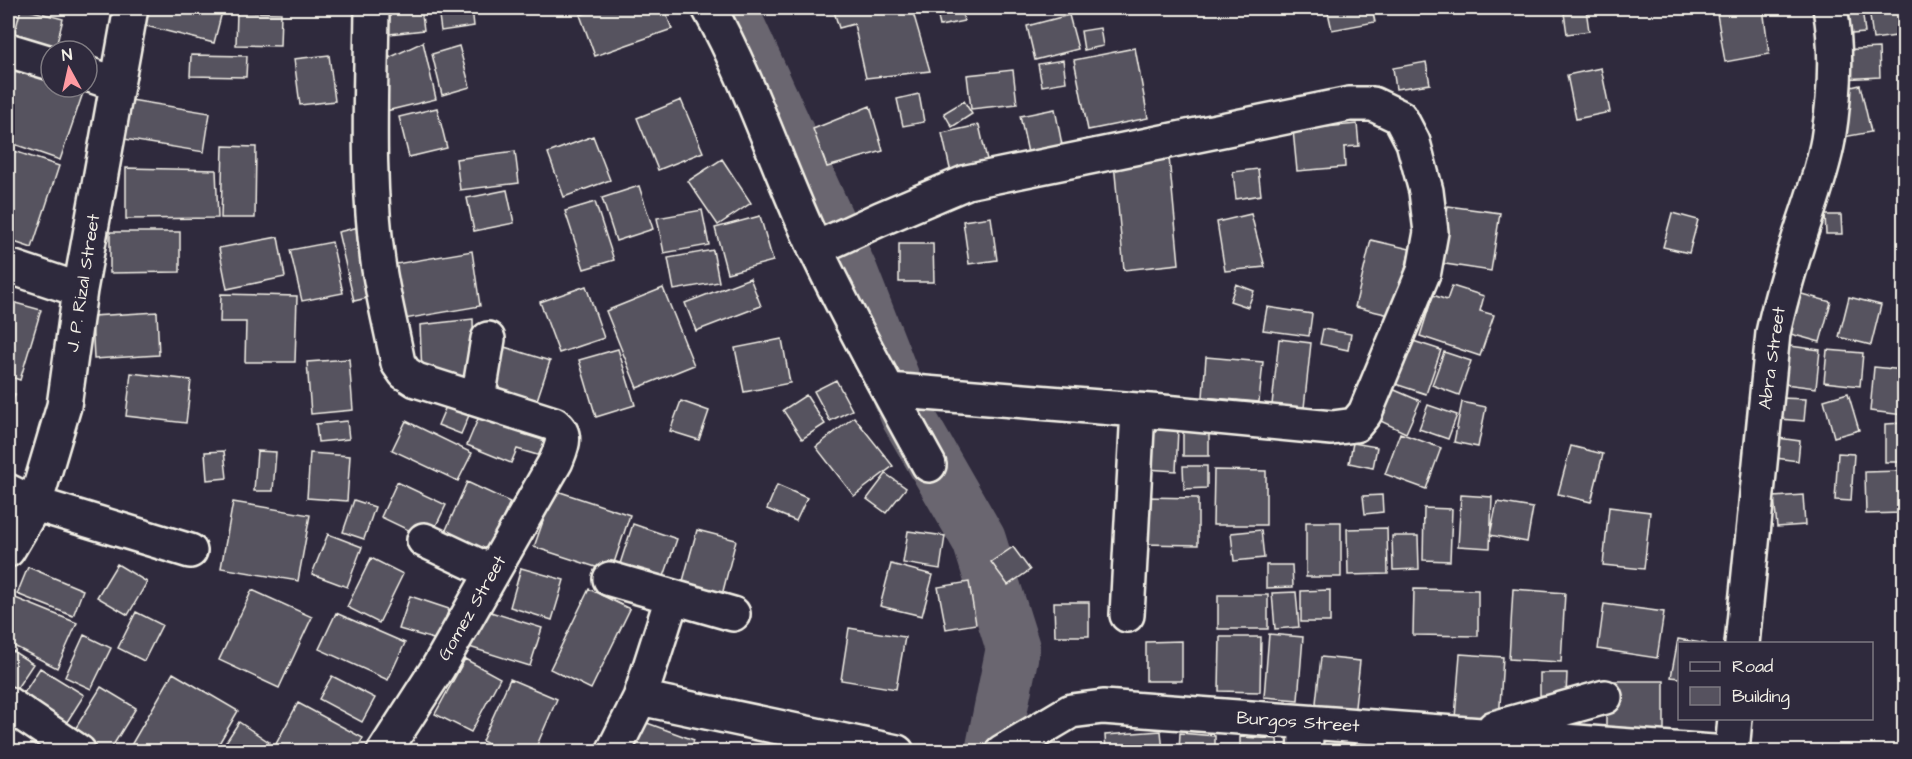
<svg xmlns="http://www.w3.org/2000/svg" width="1912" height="759" font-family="'Architects Daughter',sans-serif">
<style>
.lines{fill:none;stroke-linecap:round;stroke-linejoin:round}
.river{stroke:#6a6670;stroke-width:54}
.building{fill:#56525f;stroke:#f4f1e8;stroke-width:1.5}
.minor-casing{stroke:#f4f1e8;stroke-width:38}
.minor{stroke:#2f2a3d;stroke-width:33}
.labels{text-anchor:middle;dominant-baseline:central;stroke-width:6;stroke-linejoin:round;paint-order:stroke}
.street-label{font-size:18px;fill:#f4f1e8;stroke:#2f2a3d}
</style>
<rect width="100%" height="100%" fill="#2f2a3d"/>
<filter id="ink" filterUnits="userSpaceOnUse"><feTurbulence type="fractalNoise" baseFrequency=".0167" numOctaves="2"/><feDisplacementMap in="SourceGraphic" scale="12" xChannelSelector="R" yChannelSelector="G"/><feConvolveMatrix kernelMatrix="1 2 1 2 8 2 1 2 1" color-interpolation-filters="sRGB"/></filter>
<g filter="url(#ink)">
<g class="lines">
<path class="river" d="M730 8 852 275 907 415 979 540 1013 648 992 752"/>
</g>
<path class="building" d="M21 8 63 19 55 51 12 44Z
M138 8H223L214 43 134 23Z
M378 8H421L424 30 381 35Z
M438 8H472L474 26 441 31Z
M603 8H664L672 29 595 56 580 15Z
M833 8H921L912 9 930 71 866 78 854 24 839 28Z
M936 8H961L964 21 940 26Z
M1327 8H1372L1375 22 1332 30Z
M1716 8H1763L1769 54 1725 62Z
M1835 8H1862L1865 33 1838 35Z
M1869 8H1904V35L1873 39Z
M1586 9 1589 31 1567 34 1564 13Z
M237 12 281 13 280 46 236 45Z
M1069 15 1078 49 1035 60 1027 26Z
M1100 28 1103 46 1084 50 1081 31Z
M423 42 436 99 382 112 378 63Z
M459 46 470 87 442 95 432 54Z
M1135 48 1148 118 1088 130 1074 60Z
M1879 48 1880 77 1841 79 1839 50Z
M191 55 247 56 246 77 190 76Z
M329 55 335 101 300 105 294 59Z
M8 56 51 71V87H85L60 160 8 142Z
M1063 60 1066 82 1042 86 1038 64Z
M1426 62 1430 84 1396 89 1393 68Z
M1601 68 1610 112 1576 119 1567 75Z
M1013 70 1017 104 971 109 967 75Z
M1860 85 1871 132 1844 137 1834 91Z
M919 94 924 122 903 126 897 99Z
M131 100 210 113 204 152 124 139Z
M681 100 703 152 658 170 637 118Z
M964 101 972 114 952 127 944 113Z
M870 106 883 151 827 167 813 129Z
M437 108 447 148 409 157 399 117Z
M1055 109 1064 155 1030 162 1020 116Z
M1357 124 1359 146 1344 147 1345 167 1297 171 1293 130Z
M979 125 988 164 951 173 942 133Z
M593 136 610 180 564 197 548 153Z
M223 146 256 147 255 218H221Z
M8 149 59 166 32 248 8 240Z
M515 151 519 183 460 190 456 159Z
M1169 157 1179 264 1124 270 1114 163Z
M722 159 751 203 718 225 688 181Z
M1904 165V196H1901L1898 166Z
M126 168 216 170 218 218 126 219Z
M1258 169 1261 195 1236 199 1233 172Z
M639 186 653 229 616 241 602 198Z
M507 190 514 223 474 231 467 198Z
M595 202 614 260 584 269 565 211Z
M1448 206 1500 213 1491 271 1439 263Z
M702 210 709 245 664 253 657 218Z
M1672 213 1698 220 1689 253 1663 247Z
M1251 214 1265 267 1225 271 1217 222Z
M1825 215H1841L1842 234H1826Z
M760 216 773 261 727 273 715 228Z
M991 217 997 260 969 264 963 221Z
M359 227 376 296 354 301 338 232Z
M110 232H180V272L110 273Z
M278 237 285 277 227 289 219 248Z
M1371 240 1410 249 1394 316 1355 307Z
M332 242 343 293 302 301 290 250Z
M899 244H933L934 282H899Z
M713 250 719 282 674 290 668 258Z
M472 251 480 306 393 321 384 266Z
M750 278 761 306 696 331 685 303Z
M1236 284 1254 291 1248 307 1230 301Z
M586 286 604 338 559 353 540 302Z
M1452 286 1484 296 1480 311 1494 315 1480 356 1420 336 1433 295 1447 300Z
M663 288 694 365 637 388 606 311Z
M1798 293 1831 302 1820 342 1787 333Z
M221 294 297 296 295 362H245L246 322H220Z
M1849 297 1881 305 1871 345 1839 337Z
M8 301 41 310 20 380 8 376Z
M1267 307 1312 314 1309 336 1263 330Z
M157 312 159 355 94 359 92 316Z
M473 319 474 381 422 375 420 325Z
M1323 329 1351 334 1348 350 1320 344Z
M1401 337 1441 350 1426 394 1389 382Z
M782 339 790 383 744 392 735 348Z
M1279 339 1311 343 1303 417 1271 414Z
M498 345 550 361 537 400 485 384Z
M1782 345 1820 350 1816 388 1777 383Z
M618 349 635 405 596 417 579 360Z
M1827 350 1863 353 1860 386 1824 382Z
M1444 352 1471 361 1459 395 1432 385Z
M1206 357 1263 362 1259 402 1203 397Z
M349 359 353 410 311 414 307 362Z
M1874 367 1904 370V415L1870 411Z
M131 373 191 380 186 423 126 416Z
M836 380 852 410 830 421 814 391Z
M1383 385 1420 401 1406 433 1370 416Z
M8 392 15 394 8 415Z
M1848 393 1859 430 1834 437 1824 400Z
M806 395 825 424 802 439 783 410Z
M1781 398 1806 399 1804 421 1780 419Z
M681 401 709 411 699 440 670 431Z
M1462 402 1486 407 1478 447 1454 442Z
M447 404 470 413 461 434 438 425Z
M1428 405 1457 415 1448 439 1419 429Z
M483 407 527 426 523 434 549 442 544 457 517 449 511 463 467 445Z
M854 417 893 466 854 496 816 447Z
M347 421 349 439 318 442 316 424Z
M406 421 472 453 458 481 392 450Z
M1904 423V462H1885V424Z
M1149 428 1178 429 1176 471 1147 469Z
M1183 432H1209V456H1183Z
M1400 433 1441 448 1426 489 1385 474Z
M1778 438 1800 441 1798 461 1776 458Z
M1353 443 1377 447 1373 468 1349 463Z
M1571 446 1603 454 1591 502 1558 494Z
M224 451 227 478 207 480 205 452Z
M257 451 276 452 273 491H254Z
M310 453 350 456 347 501 307 498Z
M1838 453 1854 454 1851 501 1835 500Z
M1183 466H1207V488L1184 489Z
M1214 470 1266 471V525H1213Z
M1900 471 1901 513 1866 514 1865 472Z
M886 474 906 488 886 513 867 499Z
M397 482 446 505 429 540 381 517Z
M467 482 510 502 485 558 442 539Z
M777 485 807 498 796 521 767 509Z
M554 490 630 515 611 572 534 547Z
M1382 495 1383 512 1365 514 1363 496Z
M1461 495 1492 497 1490 548 1458 546Z
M1803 495 1805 525 1777 527 1774 497Z
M1143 497 1198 498V545L1142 544Z
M354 500 375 507 364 539 343 532Z
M233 502 310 515 298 581 221 568Z
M1497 502 1533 508 1527 542 1490 535Z
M1609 507 1650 512 1644 569 1603 565Z
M1424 508 1452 509 1450 561 1423 560Z
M1306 522H1341V577H1306Z
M633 524 677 539 660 588 617 573Z
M1387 528 1388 574 1348 575 1347 529Z
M697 530 736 540 720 603 680 592Z
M1261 530 1264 558 1234 561 1231 533Z
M908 531 945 536 940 569 903 563Z
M328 534 362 547 347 587 312 574Z
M1392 536H1418L1419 569 1393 570Z
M1013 547 1030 570 1008 585 991 562Z
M371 558 403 574 379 623 347 607Z
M117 564 147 582 128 615 97 597Z
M891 564 933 575 922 616 880 606Z
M1266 565H1292L1293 587 1266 588Z
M28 567 83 590 73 616 17 594Z
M521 568 564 580 552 620 510 607Z
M969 582 976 624 946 629 938 587Z
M589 589 630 609 591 689 550 669Z
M1414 589 1478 590V636L1413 635Z
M1513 589 1565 593 1561 662 1509 659Z
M252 590 312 617 279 688 219 660Z
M1330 590V622H1301V591Z
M1296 592 1299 627 1275 629 1272 593Z
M8 595 77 623 57 668 8 643Z
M1218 595H1268V629H1218Z
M410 596 449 609 437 640 399 629Z
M1054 602H1089V636H1055Z
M1604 604 1664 612 1657 658 1598 649Z
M478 608 542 628 530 666 466 646Z
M136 612 162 625 144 661 118 648Z
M336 613 405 643 388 680 319 649Z
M849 628 905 637 896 689 841 680Z
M1269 634 1303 637 1298 700 1264 697Z
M84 635 111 648 91 689 65 677Z
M1220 637H1261L1260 692 1219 691Z
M1678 639 1707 644H1680V678L1671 677Z
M1182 641V681H1146V642Z
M8 648 33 664 9 700H8Z
M1460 654 1503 657 1499 721 1455 718Z
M1321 657 1360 661 1354 716 1315 712Z
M465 659 500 678 471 732 435 714Z
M40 668 84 695 60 733 16 705Z
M173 673 238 711 214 752H127Z
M1540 673H1567L1566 696 1540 695Z
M332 676 375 698 362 722 319 699Z
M510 679 557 699 534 752H505L482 741Z
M1606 681H1664V738L1606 739Z
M101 687 136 708 109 752H89L69 739Z
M298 703 363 738 355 752H290L276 744Z
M636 719 694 740 690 752H623Z
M239 722 269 742 263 752H227L222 748Z
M1161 731 1163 752H1106L1105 735Z
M1180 733 1215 736V752H1179Z
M1240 737 1277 739 1278 752H1240Z"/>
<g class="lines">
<g class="minor-casing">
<path id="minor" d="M372 8C371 94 366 182 379 269 384 300 392 332 398 363L405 373 416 380 554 424C568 435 562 446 556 461L438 668 384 752
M709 8C752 85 778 170 816 250 851 323 890 394 929 465
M8 50 51 63
M87 74 117 84
M815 249 880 219 967 182 1349 104H1373L1400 117 1413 142 1426 191 1431 232 1424 271 1365 413 1355 425 1332 428 1175 413 888 390
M8 266 80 290
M478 399 488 339
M8 491 35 504 190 551
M424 540 492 572
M8 550 35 504 64 406 80 290 131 8
M610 579 733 614
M1127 615 1138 410
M1742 644 1773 333C1781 296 1792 260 1804 223 1813 196 1823 168 1828 140 1835 96 1838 51 1830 8
M640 698 672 598
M8 704 79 752
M1494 728 1605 697
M613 752 640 698 897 752
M1002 752 1071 711 1103 707 1713 752
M1305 752 1307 723
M1732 752 1735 718"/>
</g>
<use href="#minor" class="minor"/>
</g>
</g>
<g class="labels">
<g class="street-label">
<text transform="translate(83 283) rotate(-81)">J. P. Rizal Street</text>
<text transform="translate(1772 358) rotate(-82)">Abra Street</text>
<text transform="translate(472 608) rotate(-60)">Gomez Street</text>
<text transform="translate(1298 722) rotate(4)">Burgos Street</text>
</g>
</g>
<rect width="1912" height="759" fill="none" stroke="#2f2a3d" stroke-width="30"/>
<rect x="15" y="15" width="1882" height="729" fill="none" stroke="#f4f1e8" stroke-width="2" filter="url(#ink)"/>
<rect x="1678" y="642" width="195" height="78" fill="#2f2a3d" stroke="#7e7a81" stroke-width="1.5"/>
<rect x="1690" y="662" width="30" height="9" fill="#2f2a3d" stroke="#7e7a81" stroke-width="1.5"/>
<text x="1732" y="672" font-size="18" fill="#f4f1e8">Road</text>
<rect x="1690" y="687" width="30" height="18" fill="#56525f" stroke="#7e7a81" stroke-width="1.5"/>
<text x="1732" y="702" font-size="18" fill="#f4f1e8">Building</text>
<g transform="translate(69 69) rotate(352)"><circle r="28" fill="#2f2a3d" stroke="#7e7a81" stroke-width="1.5"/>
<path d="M0-4.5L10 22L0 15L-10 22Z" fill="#ff9aa2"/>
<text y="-9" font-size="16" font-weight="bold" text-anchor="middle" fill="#f4f1e8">N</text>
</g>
</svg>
